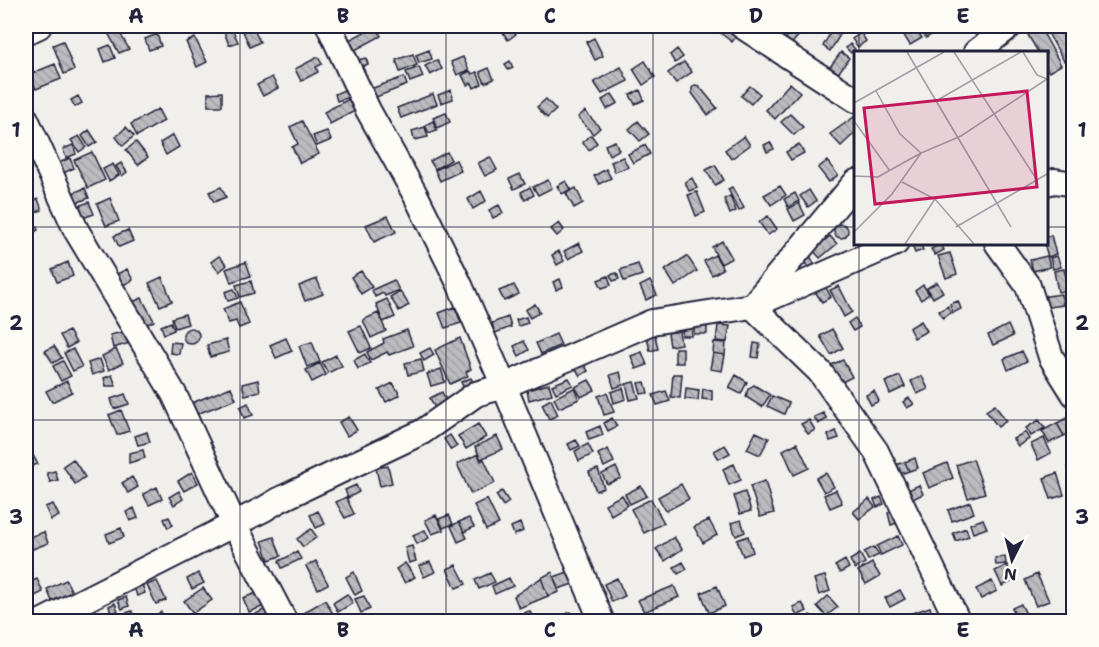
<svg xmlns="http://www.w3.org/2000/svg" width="1099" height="647" font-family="'Shantell Sans',sans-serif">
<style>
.building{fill:url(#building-back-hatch);stroke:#22223b;stroke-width:1.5}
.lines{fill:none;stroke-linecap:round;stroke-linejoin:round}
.minor-casing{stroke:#22223b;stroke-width:28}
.minor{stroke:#fdfcf7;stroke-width:24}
.grid{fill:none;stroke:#22223b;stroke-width:1.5;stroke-opacity:0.55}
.inset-road{fill:none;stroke:#9e9da5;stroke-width:1.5}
.view{fill:#c2185b;fill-opacity:0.15;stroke:#c2185b;stroke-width:3}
.inset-edge{fill:none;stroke:#22223b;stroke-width:3}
.neatline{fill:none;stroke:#22223b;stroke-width:2}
.grid-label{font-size:20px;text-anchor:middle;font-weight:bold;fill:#22223b}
</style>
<defs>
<pattern id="building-back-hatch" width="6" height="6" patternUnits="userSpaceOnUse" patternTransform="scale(1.5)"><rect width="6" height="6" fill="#bcbcc0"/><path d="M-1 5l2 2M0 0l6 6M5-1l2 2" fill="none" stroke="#a1a1a6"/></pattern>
</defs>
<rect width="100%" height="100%" fill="#f0efec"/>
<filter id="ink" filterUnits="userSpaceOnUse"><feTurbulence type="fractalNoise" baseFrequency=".0167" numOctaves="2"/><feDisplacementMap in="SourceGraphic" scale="12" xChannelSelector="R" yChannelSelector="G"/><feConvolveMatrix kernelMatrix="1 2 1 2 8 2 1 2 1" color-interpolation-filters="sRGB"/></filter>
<g filter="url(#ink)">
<path class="building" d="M116 26 129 49 119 53 107 31Z
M231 26 238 42 229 45 223 29Z
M250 26H252L260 42 250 47 242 29Z
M376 26 381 36 355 50 349 40Z
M504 26H509L516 34 508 40 500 28Z
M722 26H730L739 33 732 42 717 30Z
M797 26H806L799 34 794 30Z
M837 26H848L844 32 836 27Z
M898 26H914L922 38 910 45Z
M918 26H929L934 33 926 38Z
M1044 26H1060L1074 50V56L1064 61Z
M1041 29 1061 65 1049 72 1046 68V52H1038L1028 35Z
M793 30 799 35 788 48 782 43Z
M832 30 840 35 830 51 823 46Z
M861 33 866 41 858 47 852 39Z
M157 34 161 46 149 50 145 39Z
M195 38 207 62 197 67 186 42Z
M594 38 603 56 595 60 586 42Z
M63 41 74 70 64 74 53 45Z
M850 44 855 49 851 53 846 48Z
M110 45 115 58 105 62 100 49Z
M677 49 683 57 675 63 670 55Z
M429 50 432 59 419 63 416 55Z
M841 52 849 58 833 81 825 74Z
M413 54 417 65 400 72 396 60Z
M318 57 322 64 316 67 318 72 301 81 295 69Z
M463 57 469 70 457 75 451 62Z
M366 58 368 64 361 67 358 60Z
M437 60 442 69 430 75 425 66Z
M510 61 513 68 508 70 505 64Z
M645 61 655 77 643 85 633 69Z
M684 62 692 72 676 83 668 73Z
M55 64 61 79 36 89 30 74Z
M419 67 423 77 410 82 406 72Z
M621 67 628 81 602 94 594 82Z
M489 68 494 79 485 83 480 72Z
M470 71 472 74 477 72 482 84 474 88 472 83 467 85 462 75Z
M27 75 34 89 26 92V76Z
M272 77 278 88 263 96 257 85Z
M404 77 407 85 376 97 373 88Z
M790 83 800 92 775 119 766 110Z
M695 85 699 86 717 108 708 115 692 93V88Z
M750 86 760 94 751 104 741 96Z
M351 87 353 96 337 101 335 94Z
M451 90 453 99 441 103 438 95Z
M640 90 644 100 635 104 630 95Z
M222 92V106H208V93Z
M433 94 437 104 401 118 397 108Z
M612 94 618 103 607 109 602 100Z
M78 96 82 103 75 107 71 100Z
M349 99 355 111 330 124 324 112Z
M546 99 556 110 547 118 537 107Z
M158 109 164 121 137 136 131 124Z
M585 111 600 128 593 134 578 117Z
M446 113 450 122 437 128 433 118Z
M790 114 803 127 794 135 781 122Z
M854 117 856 120V132L841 146 830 134Z
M302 121 319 154 300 163 292 147 298 144 290 127Z
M433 121 437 130 429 133 425 125Z
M638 121 649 134 640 141 629 129Z
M126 127 134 136 123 146 116 137Z
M425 127 428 137 414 140 412 131Z
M89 130 97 142 89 147 82 136Z
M327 131 331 140 317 146 313 136Z
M173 135 179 147 166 155 160 143Z
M591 135 597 143 589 150 582 142Z
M79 136 86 147 79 152 71 140Z
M744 136 750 145 731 159 725 150Z
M615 141 619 150 609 155 605 145Z
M136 142 148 157 138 165 126 150Z
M770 142 774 149 767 152 764 145Z
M799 144 804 153 791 160 786 152Z
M73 145 76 154 66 158 63 149Z
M645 145 650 154 633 163 628 154Z
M92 152 105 180 88 188 74 160Z
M447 152 451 160 435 169 430 161Z
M490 157 497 170 485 176 478 163Z
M623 157 628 167 615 172 611 162Z
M70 158 74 168 59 175 54 165Z
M456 160 461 171 440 181 435 170Z
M827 161 838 175 829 182 818 168Z
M121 163 127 172 122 176 116 166Z
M113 164 119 175 109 181 103 169Z
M715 165 724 180 715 185 706 170Z
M606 169 611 178 599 184 594 176Z
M520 174 525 184 514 189 509 179Z
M692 178 697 188 689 191 685 182Z
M548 180 552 188 538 195 533 187Z
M566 181 571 189 562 194 557 186Z
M780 186 786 195 771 205 764 195Z
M221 187 226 197 214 202 209 192Z
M530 187 534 195 525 200 521 192Z
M732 187 744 208 739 211 728 189Z
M85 188 89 198 70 205 66 196Z
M576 188 583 203 574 208 566 193Z
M809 190 816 201 808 207 800 196Z
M481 191 486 201 473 209 468 199Z
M697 192 705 212 696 216 688 195Z
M795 193 799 201 788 207 784 199Z
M730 196 736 211 730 214 724 199Z
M110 198 119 221 106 226 97 204Z
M38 199 42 210 26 216V203Z
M89 202 94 214 77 220 73 208Z
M799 203 805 215 794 221 788 209Z
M499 205 503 213 493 218 489 210Z
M32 215 38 230 26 235V218Z
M388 216 396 232 374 242 366 225Z
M768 216 777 229 768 235 759 222Z
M559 223 564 230 557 236 551 229Z
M834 231a7 7 0 1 1 14 0a7 7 0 1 1-14 0Z
M128 230 133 241 119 247 114 236Z
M1051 235 1056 254 1048 257 1044 243H1046V237Z
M830 236 837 244 820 258 813 250Z
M722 241 732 258 721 264 712 247Z
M579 243 583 251 568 259 564 251Z
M911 243H920L923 250 915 253Z
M941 244 944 250 935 255 931 249Z
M559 251 564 261 557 265 552 255Z
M950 253 957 274 946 278 938 256Z
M809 254 816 267 809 270 803 258Z
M715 255 723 269 712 275 704 261Z
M219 256 227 265 219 272 211 262Z
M687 256 697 271 675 286 665 270Z
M1047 256 1050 267 1033 271 1030 260Z
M1057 256 1061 267 1053 269 1050 258Z
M68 262 73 276 57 282 52 269Z
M246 262 251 276 231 282 226 269Z
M638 264 642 275 624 281 620 270Z
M127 269 133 280 119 287 113 276Z
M1064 269 1069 290 1058 292 1054 271Z
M361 271 372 287 361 294 351 277Z
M617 273 619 279 613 281 610 275Z
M608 276 611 285 602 288 598 280Z
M162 277 172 301 160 306 149 283Z
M317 279 323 294 305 301 299 286Z
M560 279 563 287 556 290 553 282Z
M394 280 399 290 385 296 383 293 375 297 372 290Z
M251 281 254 293 240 297 236 285Z
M650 281 657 295 646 300 640 286Z
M937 282 943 292 933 298 927 288Z
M824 284 831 297 822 302 814 290Z
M514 285 519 294 504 301 499 291Z
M923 285 929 294 921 300 915 291Z
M839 286 852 312 844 317 830 290Z
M234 289 238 298 228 301 225 292Z
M400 291 409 305 399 311 390 297Z
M1061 294 1063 305 1043 308 1041 297Z
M142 298 154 321 142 327 130 303Z
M387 299 395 317 383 322 376 304Z
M958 301 961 309 953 313 950 304Z
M240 302 249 324 239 328 236 321 229 323 223 309Z
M535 304 540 312 530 318 525 310Z
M948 306 951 313 943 318 939 311Z
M455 307 461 323 445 328 439 313Z
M378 313 386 331 371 338 363 320Z
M185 314 188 324 175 328 172 318Z
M508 317 511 327 495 333 492 323Z
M526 317 528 323 518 326 516 320Z
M855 318 860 327 853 331 848 323Z
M921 321 927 331 914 338 909 328Z
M171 322 174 330 164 334 161 326Z
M691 322 692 336H682V323Z
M694 324H707V334H694Z
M718 325 730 326 727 342 716 341Z
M1008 325 1013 336 993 345 988 335Z
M361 326 371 348 360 353 349 331Z
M183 336a8 8 0 1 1 16 0a8 8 0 1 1-16 0Z
M832 329 843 348 831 355 820 336Z
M407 330 413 346 389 355 387 352 371 360 367 352 384 343 383 339Z
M69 331 76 343 67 348 60 335Z
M127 331 130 343 113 348 110 335Z
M679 331 681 344 670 346 668 333Z
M556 334 561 345 541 354 536 343Z
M655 335 658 349 650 351 647 337Z
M286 338 292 351 276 358 270 345Z
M460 338 471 369 466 372 468 376 450 384 435 350Z
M226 340 229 352 210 357 207 345Z
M524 341 529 350 519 356 514 346Z
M171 342 181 343 179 354 170 353Z
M312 342 320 362 307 367 299 346Z
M714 342 726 343 725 355 713 353Z
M754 343 760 344 758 358 752 357Z
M54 346 62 358 53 363 45 351Z
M430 348 434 355 424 361 420 353Z
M675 348H683V363H675Z
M73 349 82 367 73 371 64 353Z
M116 349 123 363 109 370 102 356Z
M1022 351 1027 361 1008 370 1004 359Z
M642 352 647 365 636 369 631 356Z
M713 353 725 355 722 371 710 369Z
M365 354 370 363 358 369 354 360Z
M336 355 342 366 328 373 322 362Z
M100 359 104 371 92 375 88 363Z
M421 359 424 371 408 375 405 363Z
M843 360 852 377 840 383 831 365Z
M63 361 71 376 61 381 53 366Z
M583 362 588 371 580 376 575 367Z
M320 363 326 375 312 382 306 370Z
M441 369 445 382 431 386 427 374Z
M620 372 623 385 614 388 610 375Z
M673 374H682L680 398 671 397Z
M112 375 116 386H106L104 378Z
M736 375 747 382 741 394 729 388Z
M900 376 905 387 890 394 885 382Z
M922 376 928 389 917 394 911 381Z
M471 378 475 386 465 391 461 382Z
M569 378 573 385 556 393 552 385Z
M258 380 260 391 245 395 242 384Z
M589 380 595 390 581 397 575 387Z
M67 381 72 392 52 402 46 391Z
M634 382 639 398 630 400 626 384Z
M645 382 648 393 641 394 638 383Z
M393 383 400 395 386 402 379 390Z
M549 384 552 394 529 400 527 390Z
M754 385 770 395 762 407 746 397 748 389Z
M231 387 236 399 197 414 192 403Z
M574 388 579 399 559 408 554 398Z
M623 388 626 399 614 403 611 392Z
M686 388 699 390 698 400 685 399Z
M703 389 712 390V400L702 399Z
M666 391 670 401 657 405 653 395Z
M874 391 879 401 871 405 866 395Z
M442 392 448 404 436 410 430 398Z
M607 393 614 412 604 415 598 396Z
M125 394 129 404 114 409 111 399Z
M772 396 789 403 784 414 767 406Z
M909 398 914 404 907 408 903 402Z
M551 399 558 415 549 419 542 404Z
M248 403 253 415 244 418 240 407Z
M995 405 1006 421 998 427 986 411Z
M121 410 129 431 117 435 109 415Z
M823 413 827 419 818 424 814 417Z
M349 417 357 430 347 436 339 422Z
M1069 417 1074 431 1064 436 1057 423Z
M612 418 617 426 608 431 604 423Z
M809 420 815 430 808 434 801 424Z
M1039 420 1045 428 1031 436 1026 428Z
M1057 423 1064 436 1049 443 1042 431Z
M478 424 486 437 466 449 458 436Z
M600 426 603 435 589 440 586 432Z
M836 431 839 438 830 441 828 435Z
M147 432 150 442 138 445 135 436Z
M756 432 769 438 760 455 747 449Z
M1025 432 1029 439 1018 446 1013 439Z
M450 435 457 446 451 450 444 439Z
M497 436 503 449 481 459 475 447Z
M1044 438 1051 453 1038 460 1031 444Z
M576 440 580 446 571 450 568 444Z
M797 443 809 468 794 475 783 450Z
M588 444 593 454 579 461 575 451Z
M725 445 730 453 719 459 714 451Z
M608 449 614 462 604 467 598 454Z
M143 450 145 458 129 463V453Z
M32 454 38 464 28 467 26 456Z
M478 454 481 461 484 459 495 483 471 494 457 464Z
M915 458 918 468 909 471 905 462Z
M73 459 85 477 75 484 63 466Z
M973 459 985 493 968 498 956 465Z
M905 462 909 471 898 475 895 465Z
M947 463 953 478 929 488 923 473Z
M734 464 741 480 729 485 723 469Z
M388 466 392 483 380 486 376 468Z
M1074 466V477L1071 478 1068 467Z
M616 467 621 478 607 484 602 474Z
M598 469 604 488 596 491 589 472Z
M55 471 58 480 50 482 47 473Z
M192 472 198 483 184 491 178 481Z
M826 473 834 487 824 492 816 478Z
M1057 473 1064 495 1051 499 1044 478Z
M132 477 138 487 128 493 122 483Z
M765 481 774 513 760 517 750 486Z
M681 484 689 499 666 511 658 497Z
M356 485 359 492 348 498 345 490Z
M919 485 923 494 911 500 906 491Z
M641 486 647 496 630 504 625 494Z
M157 487 162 499 149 505 143 494Z
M836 490 842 503 830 508 824 495Z
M179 491 183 499 174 505 169 497Z
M502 491 509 502 503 506 496 495Z
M745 492 751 511 740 514 734 496Z
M622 495 628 505 611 515 605 504Z
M346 497 354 514 345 518 336 502Z
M881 497 884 504 877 507 874 500Z
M487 499 499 524 486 530 474 505Z
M651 499 664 523 644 533 631 509Z
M869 499 875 507 859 519 853 512Z
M970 502 974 513 952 521 948 510Z
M53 504 59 516 51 520 45 507Z
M134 508 138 518 130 521 126 512Z
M896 510 900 522 891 525 888 513Z
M318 511 325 524 316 528 310 515Z
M436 515 443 530 432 534 425 520Z
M449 515 453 524 443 528 439 519Z
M169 517 173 525 168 528 164 519Z
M469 518 474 527 464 532 459 522Z
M983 519 987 528 973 533 970 524Z
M709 520 717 535 703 543 694 527Z
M741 520 745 532 736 536 731 523Z
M459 522 467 538 458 542 451 526Z
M520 523 523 531 514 535 511 527Z
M121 528 124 537 109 543 106 534Z
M966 528 969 536 956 541 953 533Z
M311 529 317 537 303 547 297 539Z
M425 530 429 538 417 544 413 535Z
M44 532 48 543 28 551 26 538Z
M748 536 753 552 743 556 737 540Z
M898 536 902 545 881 555 877 546Z
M274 537 281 556 269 560 262 541Z
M674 537 682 549 665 561 656 549Z
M412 546 416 561 409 563 405 548Z
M874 547 879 555 868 560 864 552Z
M297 552 301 559 282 568 279 561Z
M860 554 865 563 855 569 850 560Z
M1005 557 1006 564 996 565 995 558Z
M845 560 849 568 840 573 835 566Z
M26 561 32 574 26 577Z
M316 561 328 584 318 589 306 566Z
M430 562 435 572 424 577 419 566Z
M683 562 687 569 678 574 674 567Z
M405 563 415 577 405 583 396 569Z
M872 563 880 576 866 584 858 571Z
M456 565 466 584 456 588 447 569Z
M1007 565 1015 580 1002 586 995 571Z
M354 572 362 591 355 595 346 577Z
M552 572 559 592 548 596 541 578Z
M568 572 573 584 558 589 554 577Z
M198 573 204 583 192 589 187 579Z
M490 573 495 582 479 589 475 580Z
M1037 574 1049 601 1036 606 1025 580Z
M825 576 830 591 819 595 814 579Z
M509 578 513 586 495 594 492 586Z
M541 578 548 596 519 608 514 596Z
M617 578 625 596 612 602 604 584Z
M37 579 43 592 31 598 26 584Z
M66 580 72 592 52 601 47 589Z
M157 581 166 600 156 604 147 585Z
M992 581 997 591 981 599 976 589Z
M142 584 145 593 137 596 134 587Z
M674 586 679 597 644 612 638 600Z
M717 586 725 606 709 613 701 593Z
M203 588 212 600 193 613 184 601Z
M900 590 905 599 890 607 885 598Z
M262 591 267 605 249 612 243 598Z
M347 594 353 603 338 612 333 603Z
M364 596 370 609 361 613 355 599Z
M828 596 838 607 826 616 817 606Z
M126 597 129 606 122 609 118 600Z
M325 600 335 617 327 622H309L303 613Z
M115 603 118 611 111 614 109 606Z
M802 603 807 611 797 616 793 607Z
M1021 604 1026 614 1017 618 1012 608Z
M271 606 279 622H258L254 615Z
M930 607 934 620 911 622 909 614Z
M132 611 136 621 121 622 119 615Z
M530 611 534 622H526L523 613Z
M161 612 167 622H150L149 619Z
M571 612 575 622H556L554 619Z
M507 614 510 621 499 622 497 618Z
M810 615 819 621 806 622Z
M699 616 701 622H686L685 620Z"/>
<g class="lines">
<g class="minor-casing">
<path id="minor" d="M329 26 368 110 416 196 459 283 504 386 602 622
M742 26 856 100
M26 32 39 26
M976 52 1010 26
M26 119 76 230 174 394 234 524 285 622
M1046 183 1055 181 1074 184
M896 243 752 306 820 372 876 451 958 622
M997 243 1028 286 1051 357 1074 394
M41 622 264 509 279 500 422 432 476 394 504 386 652 322 752 306 856 182"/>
</g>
<use href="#minor" class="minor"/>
</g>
</g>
<path class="grid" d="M240 26V622M446 26V622M653 26V622M859 26V52M26 227H856M1046 227H1074M859 243V622M26 420H1074"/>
<g transform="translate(854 51)">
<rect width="194" height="194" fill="#f0efec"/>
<path class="inset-road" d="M53 1 157 176M100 1 183 129M169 1 183 24 193 28M82 50 167 1M0 52 90 1M0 70 36 120M0 125 24 126 67 102 46 83 22 40M48 131 81 148 120 193M102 176 193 123M0 181 38 143 67 102 107 85 193 28M51 193 81 148"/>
<path class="view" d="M173 40 183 136 21 153 10 57Z"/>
<rect width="194" height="194" class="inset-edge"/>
</g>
<rect width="1099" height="647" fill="none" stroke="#fdfcf7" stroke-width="66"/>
<g transform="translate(1012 560) rotate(186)" stroke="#fdfcf7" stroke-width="4.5" paint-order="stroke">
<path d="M0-4.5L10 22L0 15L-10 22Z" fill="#22223b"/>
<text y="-9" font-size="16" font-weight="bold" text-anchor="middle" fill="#22223b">N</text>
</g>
<rect x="33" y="33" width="1033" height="581" class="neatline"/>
<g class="grid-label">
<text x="136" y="23">A</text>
<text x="343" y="23">B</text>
<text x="550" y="23">C</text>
<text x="756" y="23">D</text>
<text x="963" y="23">E</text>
<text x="16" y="137">1</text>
<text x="1082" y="137">1</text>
<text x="16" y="330">2</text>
<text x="1082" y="330">2</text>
<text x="16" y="524">3</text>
<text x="1082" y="524">3</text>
<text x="136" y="637">A</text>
<text x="343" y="637">B</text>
<text x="550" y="637">C</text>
<text x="756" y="637">D</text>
<text x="963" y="637">E</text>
</g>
</svg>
